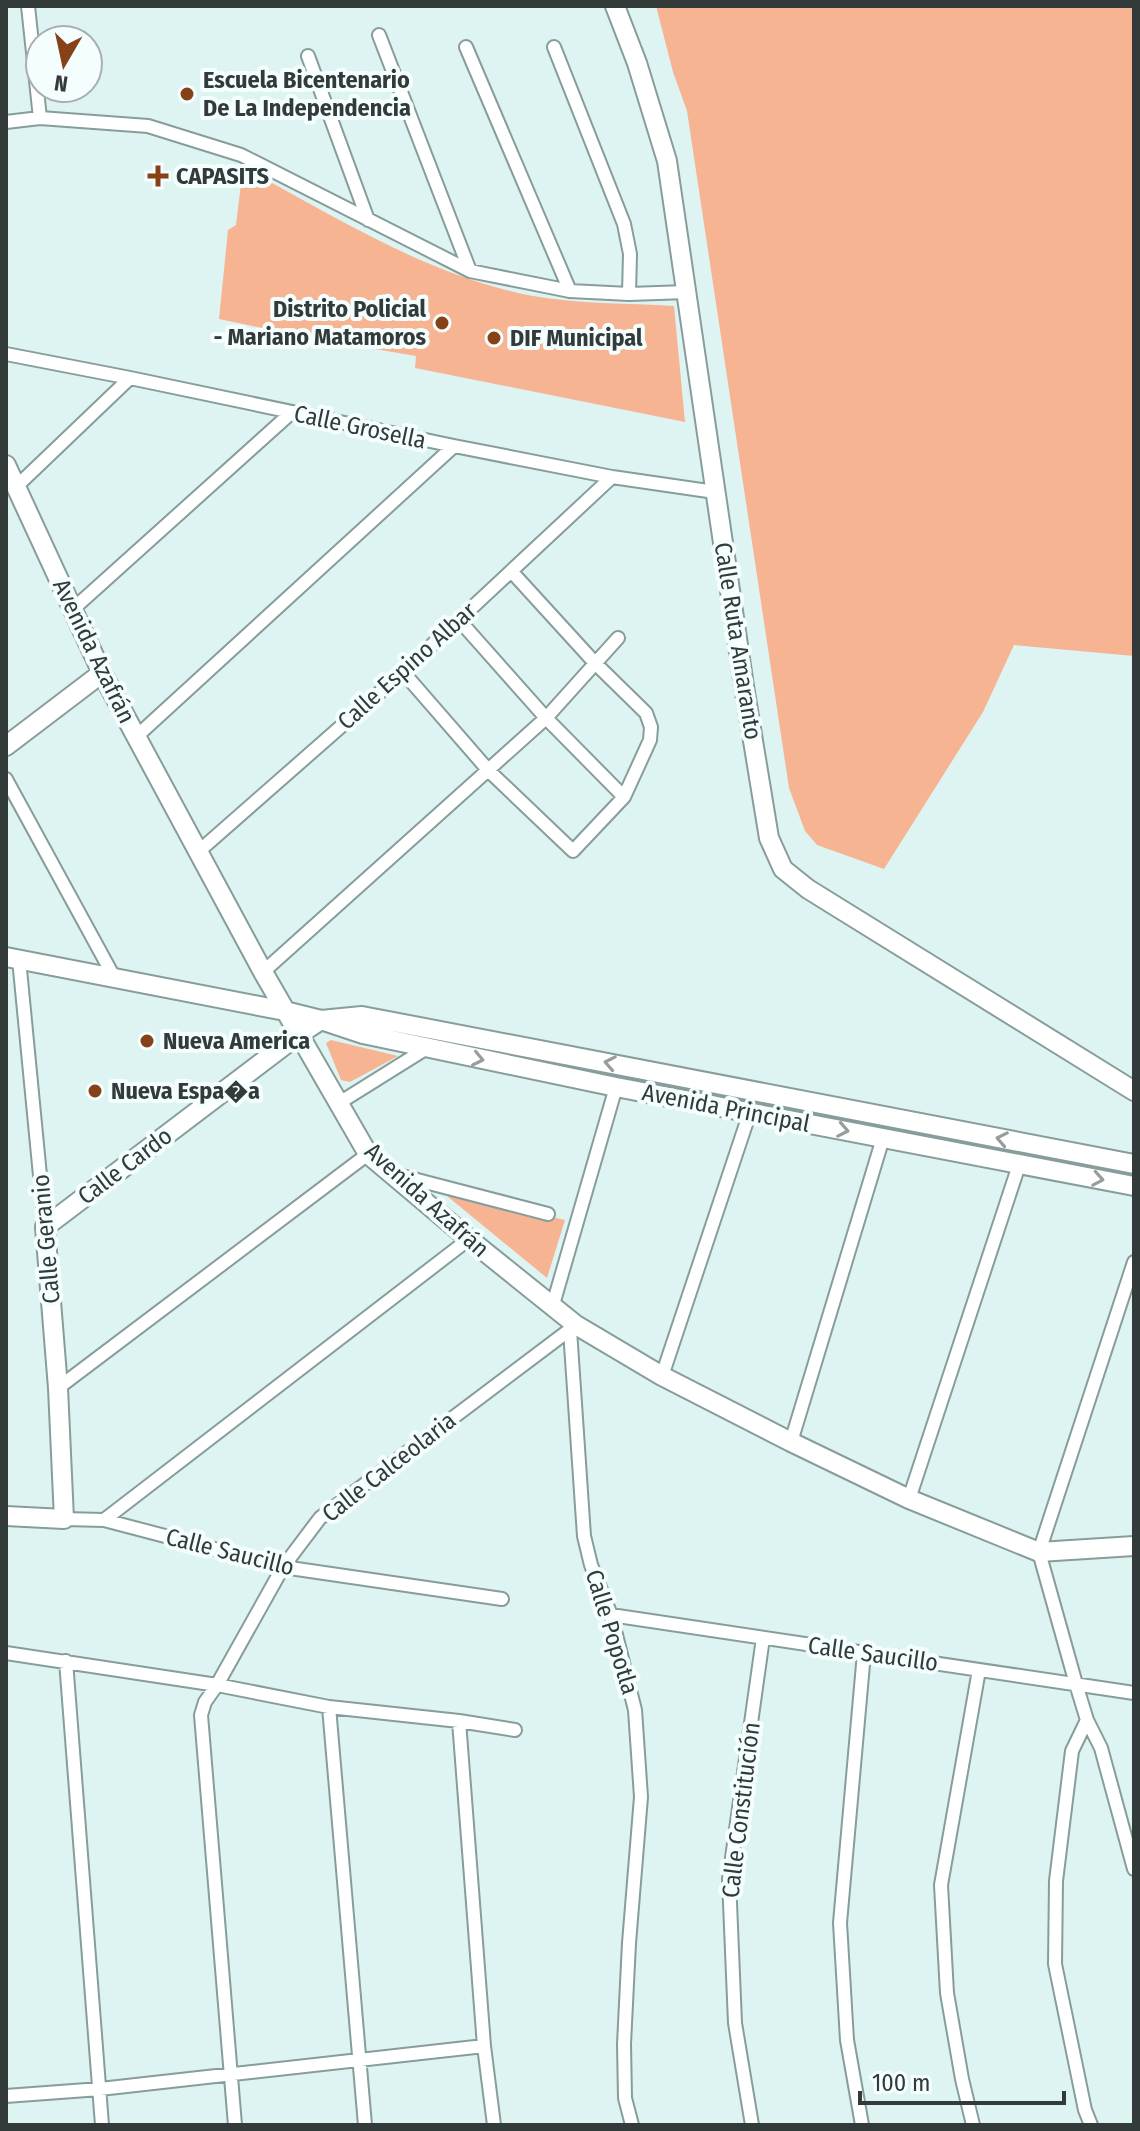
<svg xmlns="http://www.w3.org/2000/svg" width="1140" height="2131" font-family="'Fira Sans Condensed',sans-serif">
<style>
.green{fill:#f6b492}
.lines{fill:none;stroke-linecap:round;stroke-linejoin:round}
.street-casing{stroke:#879d9b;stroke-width:16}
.secondary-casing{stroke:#879d9b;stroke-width:22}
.street{stroke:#fff;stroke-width:12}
.secondary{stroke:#fff;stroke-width:18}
.oneway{stroke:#989d9c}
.poi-dot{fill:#864118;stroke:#f5fefe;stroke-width:3}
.labels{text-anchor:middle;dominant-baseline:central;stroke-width:8;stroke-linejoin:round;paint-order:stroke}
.poi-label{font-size:24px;font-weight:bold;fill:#323b3a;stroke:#f5fefe;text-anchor:start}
.street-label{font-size:24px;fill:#323b3a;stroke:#f5fefe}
</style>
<rect width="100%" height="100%" fill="#def4f3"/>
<path class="green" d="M656 6H1134V656L1014 645 983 712 884 869 817 845 805 831 789 788 687 111 673 72Z
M243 167C334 216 430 277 533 296 577 304 629 303 674 306L685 422 415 368 416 356 311 338 219 319 228 230 236 225Z
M331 1040 398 1056 350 1082 341 1080 326 1043Z
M441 1191 565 1220 547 1278Z"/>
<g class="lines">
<g class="street-casing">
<path id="street" d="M28 6 40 118
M379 35 470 271
M466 47 570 291
M554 47 624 224 630 254 629 294
M308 56 368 220
M6 122 40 118 148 126 241 155 470 271 570 291 629 294 687 292
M6 354 130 378 454 446 612 477 715 492
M17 486 130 378
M72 610 291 413
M459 620 546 718 624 797
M403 672 489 771 573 851 624 797 650 740 651 727 646 713 595 663 511 571
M137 736 454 446
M6 779 114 977
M198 852 403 672 612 477
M19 959 45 1227
M263 972 546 718 618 638
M339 1103 427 1048
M398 1175 548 1214
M1134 1262 1039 1552 1076 1684 1087 1720 1101 1748 1134 1869
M552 1308 616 1087
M570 1330 584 1536 591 1565 611 1615 635 1710 641 1797 629 1943 624 2044 625 2098 632 2125
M662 1376 750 1112
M58 1388 368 1154
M791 1442 883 1138
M909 1499 1019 1165
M64 1519 104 1520 283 1567 502 1599
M104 1520 469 1239
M611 1615 1134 1693
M6 1653 217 1685 329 1707 459 1721 515 1730
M66 1661 102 2125
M329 1707 365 2125
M1087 1720 1072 1751 1056 1881 1055 1964 1085 2110 1091 2125
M459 1721 484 2046 494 2125
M6 2096 100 2089 484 2046
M235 2125 201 1715 205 1702 217 1685 283 1567 320 1518 576 1325
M752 2125 735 2023 729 1879 763 1638
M862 2125 847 2040 840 1923 864 1653
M973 2125 962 2079 947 1993 941 1885 979 1670"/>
</g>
<g class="secondary-casing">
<path id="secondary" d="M615 6 637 63 667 161 744 686 769 838 783 869 808 889 1134 1091
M6 465 102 673 263 972 368 1154 469 1239 576 1325 662 1376 791 1442 909 1499 1039 1552 1134 1546
M6 746 102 673
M6 957 285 1011 321 1020 363 1034 616 1087 1134 1186
M6 1516 64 1519 58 1388 45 1227 298 1035 321 1020 362 1016 1134 1164"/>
</g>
<use href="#street" class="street"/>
<use href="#secondary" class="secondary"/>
</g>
<defs><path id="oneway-chevron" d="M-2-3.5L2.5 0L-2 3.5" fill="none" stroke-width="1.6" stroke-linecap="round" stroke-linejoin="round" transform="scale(2)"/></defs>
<g class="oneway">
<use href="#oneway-chevron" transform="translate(478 1059) rotate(12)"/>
<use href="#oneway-chevron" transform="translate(610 1063) rotate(-169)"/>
<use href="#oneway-chevron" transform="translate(843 1130) rotate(11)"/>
<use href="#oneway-chevron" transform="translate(1002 1139) rotate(-169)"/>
<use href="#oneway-chevron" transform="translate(1098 1179) rotate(10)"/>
</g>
<g class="poi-dot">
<circle cx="187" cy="94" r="8"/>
<path d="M154 164h8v8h8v8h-8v8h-8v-8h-8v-8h8z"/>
<circle cx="442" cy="323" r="8"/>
<circle cx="494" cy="338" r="8"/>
<circle cx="147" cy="1041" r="8"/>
<circle cx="95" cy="1091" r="8"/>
</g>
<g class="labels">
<g class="poi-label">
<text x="203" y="80">Escuela Bicentenario<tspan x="203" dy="28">De La Independencia</tspan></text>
<text x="176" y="176">CAPASITS</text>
<text x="426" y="309" text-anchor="end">Distrito Policial<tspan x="426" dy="28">- Mariano Matamoros</tspan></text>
<text x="510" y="338">DIF Municipal</text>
<text x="163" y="1041">Nueva America</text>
<text x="111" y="1091">Nueva Espa�a</text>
</g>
<g class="street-label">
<text transform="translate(360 427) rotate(12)">Calle Grosella</text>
<text transform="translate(738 641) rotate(81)">Calle Ruta Amaranto</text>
<text transform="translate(94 651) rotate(64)">Avenida Azafrán</text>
<text transform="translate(407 666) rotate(-42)">Calle Espino Albar</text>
<text transform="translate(726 1108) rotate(11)">Avenida Principal</text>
<text transform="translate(125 1166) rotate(-37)">Calle Cardo</text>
<text transform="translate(427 1200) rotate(42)">Avenida Azafrán</text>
<text transform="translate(46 1239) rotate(-95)">Calle Geranio</text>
<text transform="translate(389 1467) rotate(-38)">Calle Calceolaria</text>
<text transform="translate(230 1552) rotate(14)">Calle Saucillo</text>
<text transform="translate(612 1632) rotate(73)">Calle Popotla</text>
<text transform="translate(873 1654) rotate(8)">Calle Saucillo</text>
<text transform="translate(741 1810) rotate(-83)">Calle Constitución</text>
</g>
</g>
<rect width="1140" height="2131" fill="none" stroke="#323b3a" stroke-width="16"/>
<g transform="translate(64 64) rotate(189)"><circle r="38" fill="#f5fefe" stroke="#a7b0b0" stroke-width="2"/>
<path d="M0-6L14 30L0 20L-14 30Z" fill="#864118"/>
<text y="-12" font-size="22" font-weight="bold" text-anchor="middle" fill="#323b3a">N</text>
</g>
<path d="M860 2091v12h204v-12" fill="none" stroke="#323b3a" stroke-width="4"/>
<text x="872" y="2091" font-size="24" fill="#323b3a" stroke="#f5fefe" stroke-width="6" paint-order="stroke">100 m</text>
</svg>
